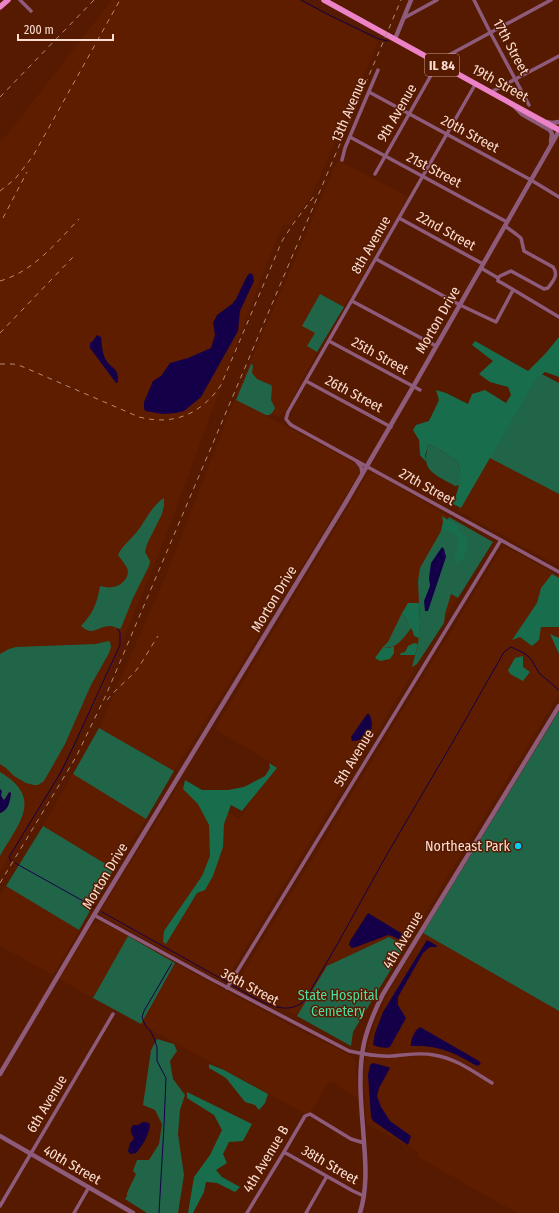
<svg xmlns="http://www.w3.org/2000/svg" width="559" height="1213" font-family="'Fira Sans Condensed',sans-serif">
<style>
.built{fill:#5f1d00}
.green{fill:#216549}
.forest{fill:#186d4c}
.water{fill:#140048}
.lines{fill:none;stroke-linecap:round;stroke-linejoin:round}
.stream{stroke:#140048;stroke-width:1}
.minor{stroke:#8f5b7b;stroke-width:3.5}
.tertiary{stroke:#8f5b7b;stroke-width:4.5}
.primary{stroke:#ec82c7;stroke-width:5.5}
.rail{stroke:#b68b79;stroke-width:1;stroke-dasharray:5 5;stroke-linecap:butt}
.poi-dot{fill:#03cbf9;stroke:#551a00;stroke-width:1.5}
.labels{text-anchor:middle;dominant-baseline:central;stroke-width:3;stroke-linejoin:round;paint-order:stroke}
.shield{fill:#551a00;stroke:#caa292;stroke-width:1}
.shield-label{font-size:13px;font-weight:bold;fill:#fcddd1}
.street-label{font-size:14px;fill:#fcddd1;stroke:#551a00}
.poi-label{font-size:14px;fill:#fcddd1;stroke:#551a00;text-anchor:end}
.park-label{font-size:14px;fill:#4edda2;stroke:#551a00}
</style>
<rect width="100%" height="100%" fill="#551a00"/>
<path class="built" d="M112 0H299L378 41 338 136 311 197 291 224 283 225 267 262 165 538 102 691 50 791 0 873V142L7 135Z
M338 160 408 197 344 307 321 294 315 333 307 346 317 352 285 411 278 417 236 395Z
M235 399 351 461 358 466 360 471 358 476 174 771 99 728 167 573Z
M486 456 559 494V566L457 510Z
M375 473 449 517 420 576 458 598 227 978 221 980 104 916 102 909 180 783 240 819 274 764 215 729 367 475Z
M508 548 559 576V694L405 946 389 937 328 966 297 1016 237 983 501 549Z
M73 774 146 819 114 869 43 826Z
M6 886 79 930 53 975 0 946V895Z
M101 922 128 936 93 998 59 979 93 923Z
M423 933 559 1011V1213H517L418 1157V1151L367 1124 363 1077 368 1044 376 1020 390 989Z
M175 963 293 1027 346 1053 355 1060 358 1098 330 1081 308 1115 141 1024Z"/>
<path class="green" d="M320 294 344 307 317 352 307 346 315 333 302 326Z
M251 364 253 365 252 373 257 379 271 385 272 387 271 400 275 408C273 412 271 416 266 415L236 400Z
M534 370 559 383V494L486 456Z
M429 444 445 453 458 462 460 473V485L455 486C435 474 419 471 429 444Z
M164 498V505L162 514 147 544 145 552 150 561 149 566 133 598 121 628 120 629C116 628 113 626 110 626 98 626 93 637 81 626 93 613 97 604 100 586 105 587 109 588 113 587 121 586 131 577 127 568 125 564 121 559 118 555 122 546 130 540 136 533 145 522 152 505 164 498Z
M449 517 493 542 458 598 451 594 445 614 444 623 417 664 412 667 418 644 420 623 418 581 420 568 441 531H442Z
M402 613 407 621 412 627C404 637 397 650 383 647L388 642Z
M108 641 110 642 111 647 109 653 91 685 65 744 44 781 38 785H34L26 783 14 776 6 768 0 764V654L9 649 16 647 96 644Z
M559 711V1011L423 933Z
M99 728 174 771 146 819 73 774Z
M0 772C44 798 19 823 0 856V813L3 812 11 793 9 792 4 800 2 799 0 789Z
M43 826 114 869 79 930 6 886Z
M128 936 175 963 141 1024 93 998Z
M389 937 405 946 353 1032 351 1046 297 1016 327 966Z
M157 1039 174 1044 177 1051 170 1061 173 1079 185 1095 180 1110 178 1134 184 1175 178 1213H147L125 1199 127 1196V1193L136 1174 133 1171 137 1160H149L159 1144 162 1124 155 1110 143 1105 151 1050Z"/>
<path class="forest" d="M559 337V377L545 372 535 380 461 508 453 504C459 487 462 480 458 462L445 453 429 444 425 455 426 462 420 455 419 440 413 430 416 425 429 421 439 400 436 390 446 393 468 404 472 394 485 390 506 403 511 395 508 387 490 382 479 374 493 361 472 345 475 341 528 371 545 354Z
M442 516 458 526 462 535 468 538C467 547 467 558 458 563L454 561 459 537 449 531H441L443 522Z
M552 574 559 578V627H541L539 640 532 646 520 637 512 640 537 603 541 588Z
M408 603H419L420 623 419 638 414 636C412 627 407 621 402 613Z
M550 634 559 638V654Z
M414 643 418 644 415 655H400L401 653 405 652 408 646Z
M394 646V653L390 659 380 661 375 658 383 647 389 648Z
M523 656V667L530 672 523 681 510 674 508 670 515 658Z
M269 763 277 768 242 811 231 805 224 824 223 847 213 876 205 890 197 893 166 944 163 942 164 931 202 876 210 856 209 825 198 804 183 789 185 780 202 790H228L244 787 265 776 270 768Z
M209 1064 224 1070 268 1094 265 1103 259 1110 255 1105 245 1102 226 1078 209 1068Z
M187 1092 252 1124 243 1141 229 1142 223 1154 227 1163 216 1170 222 1177 240 1187 235 1192 217 1183 206 1182 204 1192 193 1213H188L194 1177 210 1155 222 1130 214 1115 187 1098Z"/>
<path class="water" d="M250 273 253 275 254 281 240 311 238 331 201 397 184 411 176 413 163 414 145 411 144 408V402L153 381 161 376 170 363 188 358 211 348 215 335 213 323 217 315 232 304 236 299 247 276Z
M97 335 101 337C102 344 102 354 106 360 112 370 119 367 118 382L116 383 90 348V343L92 342Z
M442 547 444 549 446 557 428 611H425L424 601 430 586 429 578 431 563Z
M367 714H369C377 729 368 741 352 741L351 737Z
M0 789 2 791 1 796 4 800C7 798 7 794 10 792L11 793C10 801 9 810 0 813Z
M368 913 406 936V938L405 940 402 941 392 936 388 935 356 947 352 948 349 945 350 941Z
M427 940 436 945 437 947H430L423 953 398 997V1005L406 1018 390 1047C385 1049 378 1047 373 1045L375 1033 383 1012Z
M420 1027 479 1061 481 1064 477 1066C453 1052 439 1045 411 1046 410 1040 415 1030 420 1027Z
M373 1063 388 1067 390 1068 379 1088 377 1096 381 1107 390 1121 411 1136 408 1145 373 1121 371 1117 368 1075 370 1065Z
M143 1122H146L150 1124C149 1135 143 1145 136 1153L130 1154 128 1151 130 1143 134 1139C133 1133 128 1133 133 1125H138Z"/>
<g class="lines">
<path class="stream" d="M301 0 327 14 379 39 388 41
M11 861 9 857 61 772 75 743 120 645V633L118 629
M15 863 94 907
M102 912 227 982
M232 985C252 996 285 1021 305 1000L338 943 386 856 454 740 504 652 511 647 524 653 531 659 539 673 559 690
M159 1213 164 1125 166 1078 157 1061V1047L154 1038 151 1032 145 1025 142 1017 144 1011 172 963"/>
<path class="minor" d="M20 0 31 11
M474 0 490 32 529 105
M404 18 437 0
M436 62 551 0
M476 83 288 412 286 419 290 424 293 426 559 572
M369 92 531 180 559 197
M491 92 559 56
M350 137 507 222
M342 160 345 148 378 70
M375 174 438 63
M399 218 483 264
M376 259 460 305 496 322 513 290
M481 268 498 278V281L502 283 559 317
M498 278 500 276 511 271 544 289 548 288C553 281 559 275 553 267L524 251 521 238 516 234 505 226
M352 301 436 346
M329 341 420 390
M306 381 391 427
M357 462 361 467 362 473
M94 915 211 979 349 1051C363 1054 378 1057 392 1056 406 1055 420 1052 434 1055 455 1058 474 1072 492 1083
M227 988 501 540
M284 1152 353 1191 364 1196
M0 1206 113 1014
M74 1213 89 1187
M247 1213 284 1152 305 1116 310 1114 351 1139 364 1143
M306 1213 327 1176"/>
<path class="tertiary" d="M395 39 411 0
M515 107 522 114 550 130 552 134 551 142
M547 122 552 123 559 122
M0 1074 94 915 346 502 413 387 559 131
M0 1136 133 1213
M360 1213C367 1190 366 1167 364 1143 362 1110 357 1076 364 1043 368 1026 375 1010 383 994L559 706"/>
<path class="primary" d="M324 0 559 130
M0 7 8 0"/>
<path class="rail" d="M0 97 94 0
M0 191 15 179 33 156 120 0
M3 218 27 172
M0 281C34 271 56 243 79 219
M0 333 74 256
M0 364H13L21 366 139 417C174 426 201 414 221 385L282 241 293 224 315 195
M107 700C115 690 125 682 134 673 143 662 150 648 158 636
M0 883 76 757 106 695 401 0"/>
</g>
<circle class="poi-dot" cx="518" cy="846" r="4"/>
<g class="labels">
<rect class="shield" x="425" y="54" width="34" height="22" rx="3"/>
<g class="shield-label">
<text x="442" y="65">IL 84</text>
</g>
<g class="street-label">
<text transform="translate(511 47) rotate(62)">17th Street</text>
<text transform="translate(500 83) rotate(29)">19th Street</text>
<text transform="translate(349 110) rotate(-67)">13th Avenue</text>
<text transform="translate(397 113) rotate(-60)">9th Avenue</text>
<text transform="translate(470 134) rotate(28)">20th Street</text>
<text transform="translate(434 170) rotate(28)">21st Street</text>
<text transform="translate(446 231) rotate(29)">22nd Street</text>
<text transform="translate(371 245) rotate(-60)">8th Avenue</text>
<text transform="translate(438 320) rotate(-60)">Morton Drive</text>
<text transform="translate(380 356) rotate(29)">25th Street</text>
<text transform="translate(354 394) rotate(28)">26th Street</text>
<text transform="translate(427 487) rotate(29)">27th Street</text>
<text transform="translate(274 599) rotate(-59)">Morton Drive</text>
<text transform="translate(354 758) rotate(-59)">5th Avenue</text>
<text transform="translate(105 876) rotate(-59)">Morton Drive</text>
<text transform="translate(403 940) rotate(-59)">4th Avenue</text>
<text transform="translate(250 987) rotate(28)">36th Street</text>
<text transform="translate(47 1104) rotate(-59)">6th Avenue</text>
<text transform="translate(266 1159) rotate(-59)">4th Avenue B</text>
<text transform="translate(72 1165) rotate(30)">40th Street</text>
<text transform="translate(330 1165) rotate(30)">38th Street</text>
</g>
<g class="poi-label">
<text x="510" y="846">Northeast Park</text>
</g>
<g class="park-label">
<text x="338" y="995">State Hospital<tspan x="338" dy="16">Cemetery</tspan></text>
</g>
</g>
<path d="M18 34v6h95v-6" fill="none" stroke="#fcddd1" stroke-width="2"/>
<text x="24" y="34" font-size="12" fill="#fcddd1" stroke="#551a00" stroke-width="3" paint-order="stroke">200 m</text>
</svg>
